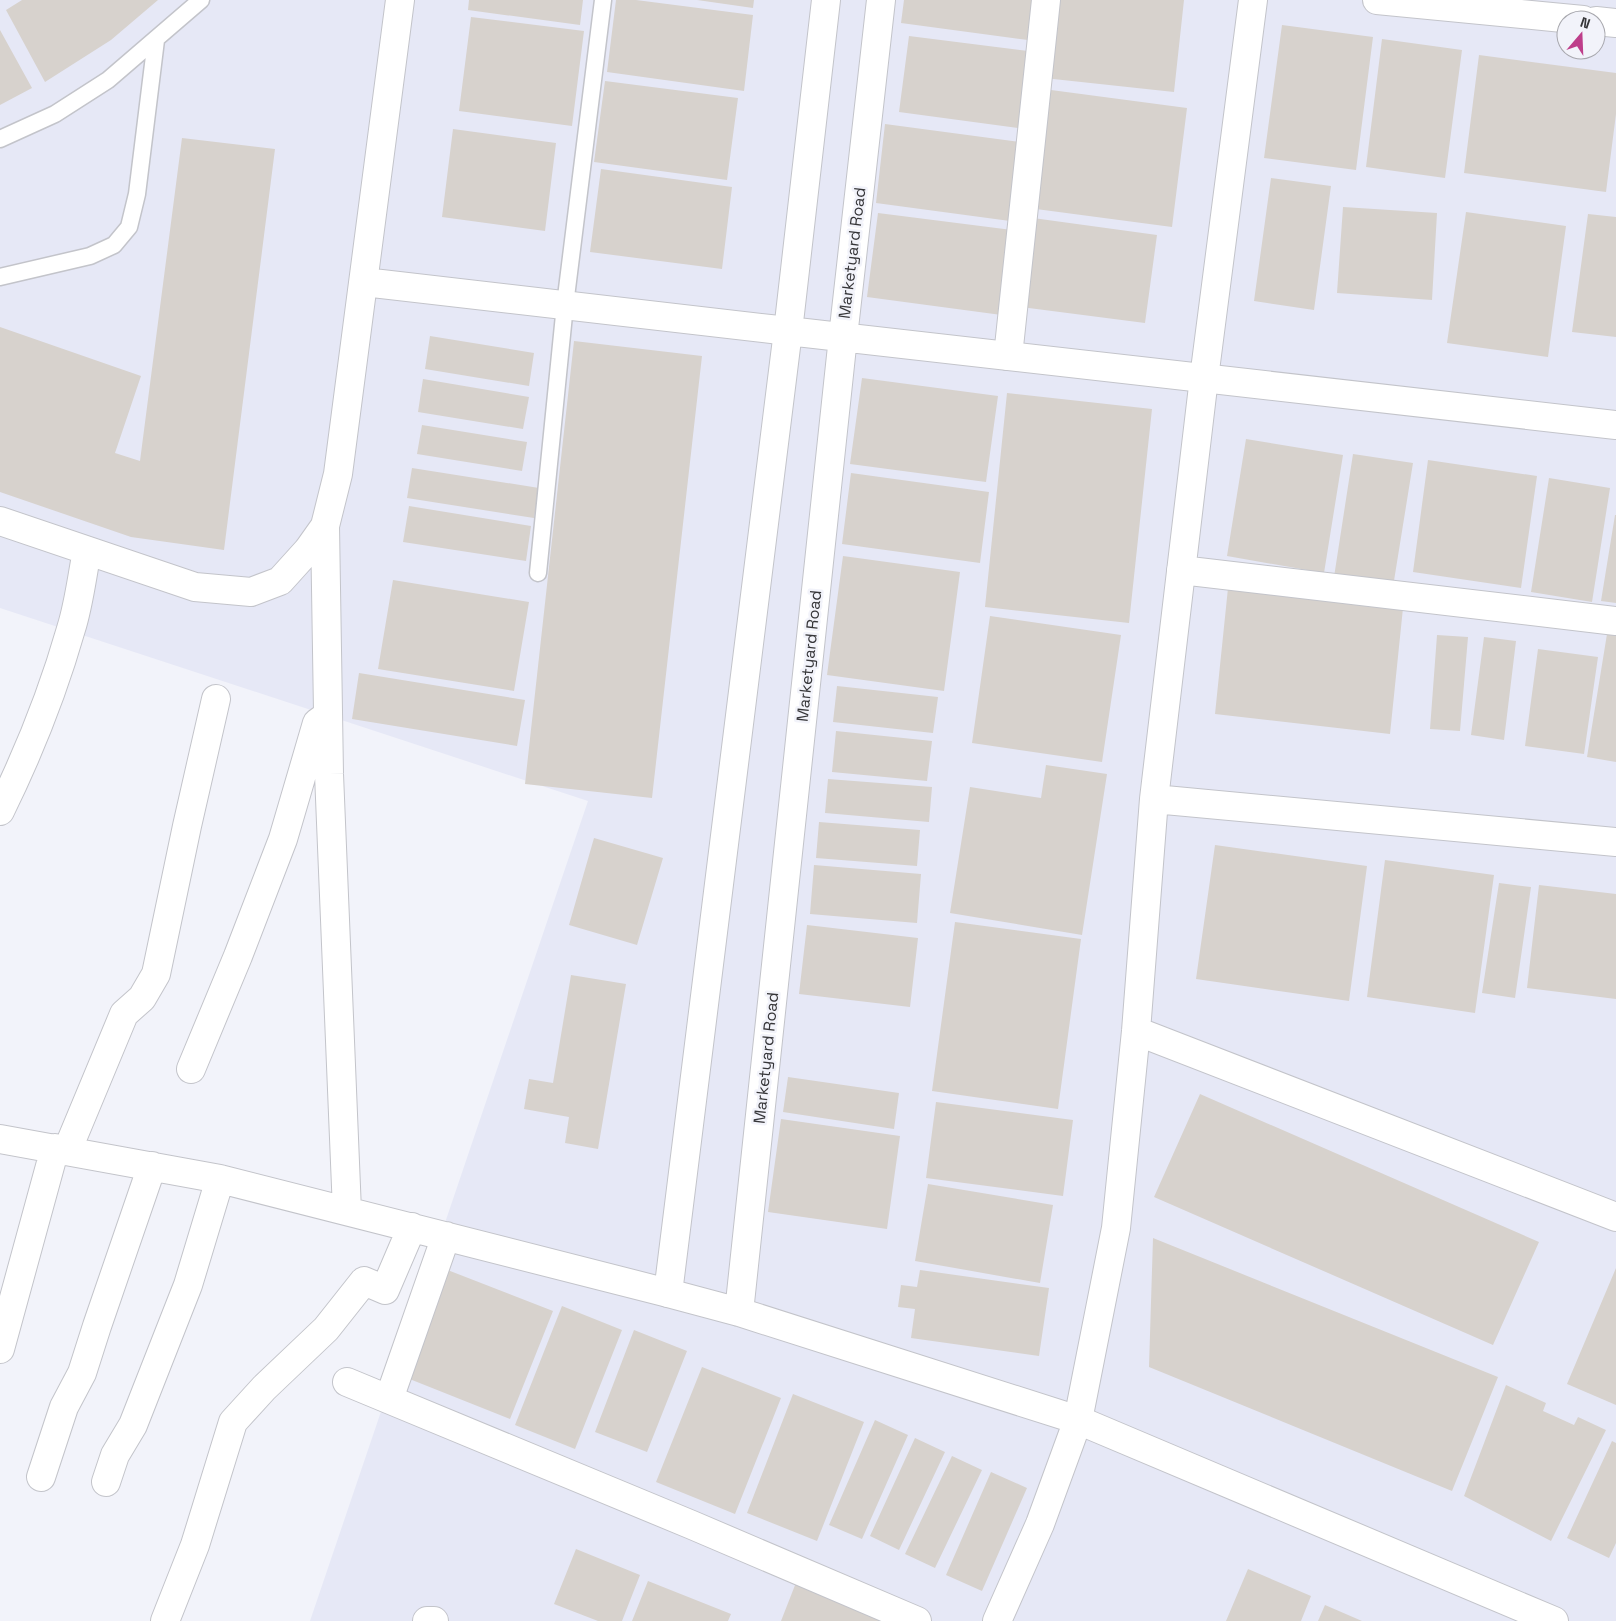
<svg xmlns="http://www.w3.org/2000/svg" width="1616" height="1621" font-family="'Space Grotesk',sans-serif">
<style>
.built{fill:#e6e8f6;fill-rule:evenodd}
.building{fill:#d7d2cd}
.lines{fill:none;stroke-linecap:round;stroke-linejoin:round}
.lane-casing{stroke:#c3c4ca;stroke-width:19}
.street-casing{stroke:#c3c4ca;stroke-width:30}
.secondary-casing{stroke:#c3c4ca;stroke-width:30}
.lane{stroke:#fff;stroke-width:16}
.street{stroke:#fff;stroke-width:28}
.secondary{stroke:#fff;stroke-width:28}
.labels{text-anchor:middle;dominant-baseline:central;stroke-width:5;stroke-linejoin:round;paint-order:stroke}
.street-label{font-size:16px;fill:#363639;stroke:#f2f3fa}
</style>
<rect width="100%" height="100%" fill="#f2f3fa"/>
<path class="built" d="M0 0H1616V1621H310L588 801 0 608ZM1566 20H1596V50H1566Z"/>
<path class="building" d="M22 0H158L111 40 45 82 6 10Z
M469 0H583L580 25 468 10Z
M616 0H636L753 15 744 91 607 72Z
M697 0H754L753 8Z
M904 0H1034L1028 40 901 23Z
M1053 0H1184L1174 92 1044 78Z
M471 17 584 31 572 126 459 111Z
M1282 25 1373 37 1356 170 1264 158Z
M0 30 32 88 0 105Z
M909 36 1028 51 1018 128 899 112Z
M1382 39 1462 50 1445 178 1366 167Z
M1479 55 1616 73V114L1606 192 1464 173Z
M605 81 738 98 727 180 594 162Z
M1051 90 1187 108 1172 227 1036 209Z
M885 124 1020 142 1010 221 876 203Z
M453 129 556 143 545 231 442 217Z
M182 138 275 149 224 550 131 537 0 492V327L141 376 115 453 140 461Z
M601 169 732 187 722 269 590 252Z
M1271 178 1331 186 1314 310 1254 301Z
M1343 207 1437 213 1432 300 1337 293Z
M1466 212 1566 226 1548 357 1447 343Z
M878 213 1020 231 1009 316 867 297Z
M1588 214 1616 217V337L1572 332Z
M1033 218 1157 235 1145 323 1021 307Z
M430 336 534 353 529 386 425 369Z
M574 341 702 356 652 798 525 784Z
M862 378 998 396 986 482 850 464Z
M423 379 529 397 523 429 418 412Z
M1007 393 1152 409 1129 623 985 607Z
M422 425 527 442 522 471 417 454Z
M1246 439 1343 455 1324 573 1227 556Z
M1353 454 1413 463 1393 587 1334 577Z
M1428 460 1537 476 1521 588 1413 572Z
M412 468 539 488 534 518 407 498Z
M851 473 989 492 980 563 842 544Z
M1549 478 1610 488 1592 602 1531 592Z
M409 506 531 526 526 561 403 542Z
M1615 515H1616V603L1601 601Z
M843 556 960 572 944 691 827 675Z
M393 580 529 602 514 691 378 669Z
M1228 588 1403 608 1390 734 1215 714Z
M990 616 1121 635 1102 762 972 743Z
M1607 634 1616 635V762L1587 757Z
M1437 635 1468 637 1460 731 1430 729Z
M1484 637 1516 641 1504 740 1471 735Z
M1538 649 1598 657 1584 754 1525 746Z
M359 673 525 700 517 746 352 719Z
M837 686 938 697 933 733 833 722Z
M836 731 932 741 927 781 832 772Z
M1046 765 1107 774 1082 935 950 913 970 787 1041 798Z
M828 779 932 787 929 822 825 813Z
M819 822 920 830 917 866 816 858Z
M594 838 663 858 637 945 569 925Z
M1215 845 1367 866 1349 1001 1196 979Z
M1385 860 1494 875 1475 1013 1367 997Z
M814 865 921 874 917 923 810 914Z
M1499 883 1531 887 1515 998 1482 993Z
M1539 885 1616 894V999L1527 988Z
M955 922 1081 939 1058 1109 932 1091Z
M807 925 918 938 910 1007 799 994Z
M571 975 626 984 598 1149 565 1143 569 1117 524 1109 529 1079 553 1083Z
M788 1077 899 1093 894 1129 783 1112Z
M1200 1094 1539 1242 1493 1345 1154 1197Z
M936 1102 1073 1120 1063 1196 926 1178Z
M781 1119 900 1136 887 1229 768 1212Z
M928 1184 1053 1205 1040 1283 915 1261Z
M1153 1238 1498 1377 1452 1491 1149 1367Z
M1616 1268V1405L1567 1384Z
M445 1269 553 1311 510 1419 402 1376Z
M920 1270 1049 1288 1039 1356 911 1338 915 1309 898 1307 901 1285 917 1287Z
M562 1306 622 1330 575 1449 515 1425Z
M634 1330 687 1351 647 1452 595 1432Z
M702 1367 781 1398 735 1514 656 1482Z
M1506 1385 1546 1403 1543 1411 1574 1425 1578 1417 1606 1430 1551 1541 1464 1496Z
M793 1394 864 1422 817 1541 747 1513Z
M875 1420 908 1435 862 1539 829 1525Z
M915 1438 945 1452 899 1550 870 1536Z
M1612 1441 1616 1443V1543L1609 1558 1567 1538Z
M952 1456 982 1470 935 1568 905 1554Z
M991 1472 1027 1488 982 1591 946 1575Z
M576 1549 640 1575 622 1621H598L554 1604Z
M1248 1569 1311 1596 1301 1621H1226Z
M799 1575 915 1621H781Z
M648 1581 731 1614 728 1621H632Z
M1325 1605 1362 1621H1318Z"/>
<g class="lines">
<g class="lane-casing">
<path id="lane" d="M0 139 55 114 108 80 201 0
M0 277 90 256 114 245 129 227 137 194 156 40
M538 573 565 305 603 0"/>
</g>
<g class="street-casing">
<path id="street" d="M1377 0 1583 20
M1596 21 1616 23
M364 282 788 331
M1008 356 1046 0
M0 521 195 587 251 592 280 581 308 550 325 526 338 474 400 0
M325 526 329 774 347 1211
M1181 570 1616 621
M1154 799 1616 842
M0 811C29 752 53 692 71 629 79 604 82 576 87 551
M1136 1031 1616 1217
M191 1069 238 956 283 839 317 723 328 715
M0 1139 220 1179 668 1293
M67 1151 124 1014 142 998 156 974 187 826 216 699
M0 1349 55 1148
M347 1382 692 1525 917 1621
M389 1399 446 1236
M41 1477 64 1407 82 1373 97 1326 152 1166
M106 1482 115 1455 133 1425 188 1285 220 1179
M165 1621 195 1545 233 1422 264 1388 326 1329 364 1281 385 1290 412 1227
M427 1621H434
M997 1621 1040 1524 1078 1420 1116 1228 1136 1031 1154 799 1204 378 1253 0"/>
</g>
<g class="secondary-casing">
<path id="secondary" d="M826 0 788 331 668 1293 739 1312 1078 1420 1554 1621
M788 331 1616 425
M739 1312 843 337 881 0"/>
</g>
<use href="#lane" class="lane"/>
<use href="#street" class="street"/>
<use href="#secondary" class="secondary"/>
</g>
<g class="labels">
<g class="street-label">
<text transform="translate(852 253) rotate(-83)">Marketyard Road</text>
<text transform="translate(809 656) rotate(-84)">Marketyard Road</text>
<text transform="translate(766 1058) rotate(-84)">Marketyard Road</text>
</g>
</g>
<g transform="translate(1581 35) rotate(19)"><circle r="24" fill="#f2f3fa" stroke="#a7a7ad"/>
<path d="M0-4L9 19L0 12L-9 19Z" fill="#be3e8a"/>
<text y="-8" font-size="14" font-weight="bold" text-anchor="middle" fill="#363639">N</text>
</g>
</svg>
